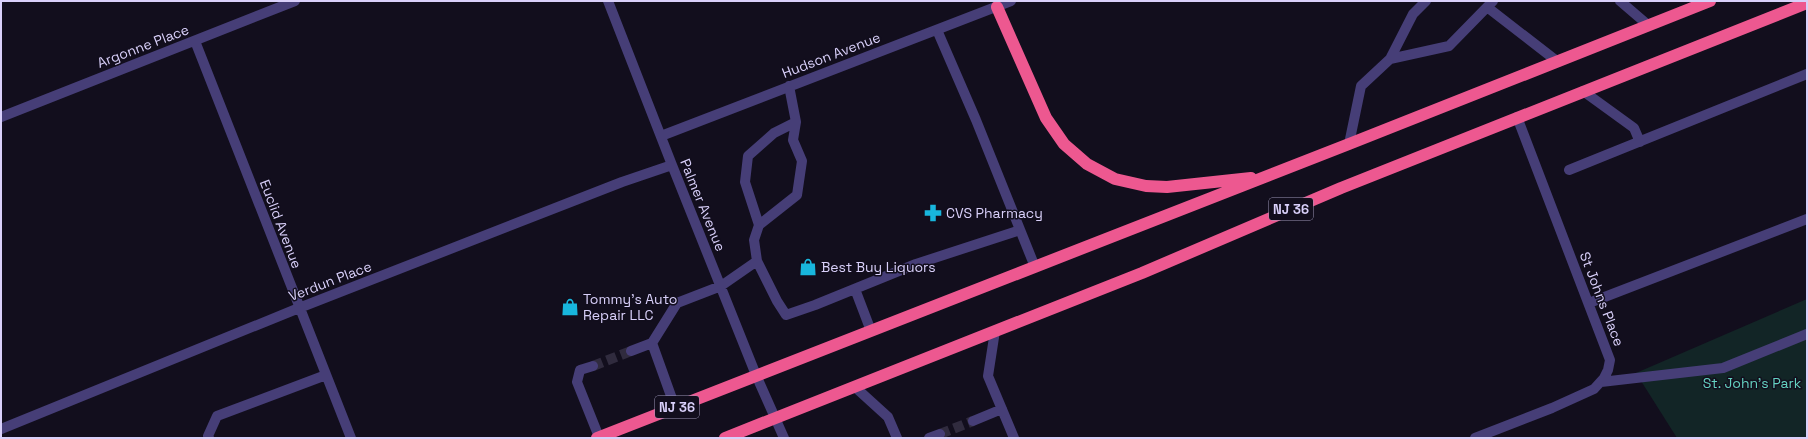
<svg xmlns="http://www.w3.org/2000/svg" width="1808" height="439" font-family="'Space Grotesk',sans-serif">
<style>
.green{fill:#122526}
.lines{fill:none;stroke-linecap:round;stroke-linejoin:round}
.minor-tunnel{stroke:#302b3e;stroke-width:10;stroke-dasharray:10 5;stroke-linecap:butt}
.minor{stroke:#463e77;stroke-width:10}
.highway{stroke:#ed5890;stroke-width:12}
.labels{text-anchor:middle;dominant-baseline:central;stroke-width:3;stroke-linejoin:round;paint-order:stroke}
.shield{fill:#120e1d;stroke:#9d96b8;stroke-width:1}
.shield-label{font-size:13px;font-weight:bold;fill:#d9d0fa}
.street-label{font-size:14px;fill:#d9d0fa;stroke:#120e1d}
.poi-label{font-size:14px;fill:#d9d0fa;stroke:#120e1d;text-anchor:start}
.park-label{font-size:14px;fill:#64d1c1;stroke:#120e1d}
</style>
<rect width="100%" height="100%" fill="#120e1d"/>
<path class="green" d="M1807 299V438H1677L1636 373Z"/>
<g class="lines">
<path class="minor-tunnel" d="M593 366 631 351
M940 434 973 421"/>
<path class="minor" d="M608 1 672 165 756 375 784 438
M1620 1 1648 25
M1487 7 1558 62
M937 30 976 120 1035 267
M195 41 351 438
M1390 59 1449 46 1493 1
M789 86 796 122 774 133 748 156 745 182 759 225 754 240 757 261 777 301 786 315 815 305 916 264 1020 230
M1583 91 1634 128 1640 142
M1 117 295 1
M661 136 1011 1
M1349 144 1361 86 1390 59 1413 14 1426 1
M1569 170 1807 74
M759 225 797 195 802 161 793 140 796 122
M855 289 871 331
M1589 303 1807 219
M995 331 988 376 1014 438
M631 351 652 343
M593 366 580 370 577 382 599 437
M1601 382 1723 368 1807 334
M855 387 888 417 897 438
M675 407 652 343 677 303 721 286 757 261
M973 421 1002 409
M1 429 299 308 622 182 672 165
M209 438 208 436 217 416 326 375
M929 438 940 434
M1475 438 1552 408 1594 389 1604 378 1608 370 1610 360 1517 117"/>
<path class="highway" d="M997 7 1046 118 1064 144 1087 164 1115 179 1146 186 1167 187 1251 178
M597 438 1349 144 1710 1
M725 438 1142 273 1341 188 1807 3"/>
</g>
<defs>
<g id="pharmacy-bare" transform="scale(1.38)"><path d="M-2-6h4v4h4v4h-4v4h-4v-4h-4v-4h4Z" fill="#18b6dd" stroke="#120e1d" stroke-width="2.5" paint-order="stroke"/></g>
<g id="shop-bare" transform="scale(1.38)"><path d="M-5-2.5h2.3a2.7 3.5 0 0 1 5.4 0H5L5.5 6h-11ZM-1.5-2.5h3a1.5 2.3 0 0 0-3 0Z" fill="#18b6dd" stroke="#120e1d" stroke-width="2.5" paint-order="stroke"/></g>
</defs>
<g fill-rule="evenodd">
<use href="#pharmacy-bare" x="933" y="213"/>
<use href="#shop-bare" x="808" y="267"/>
<use href="#shop-bare" x="570" y="307"/>
</g>
<g class="labels">
<g class="shield">
<rect x="1269" y="198" width="44" height="22" rx="3"/>
<rect x="655" y="396" width="44" height="22" rx="3"/>
</g>
<g class="shield-label">
<text x="1291" y="209">NJ 36</text>
<text x="677" y="407">NJ 36</text>
</g>
<g class="street-label">
<text transform="translate(143 46) rotate(-21)">Argonne Place</text>
<text transform="translate(831 55) rotate(-21)">Hudson Avenue</text>
<text transform="translate(703 205) rotate(68)">Palmer Avenue</text>
<text transform="translate(281 224) rotate(69)">Euclid Avenue</text>
<text transform="translate(330 281) rotate(-21)">Verdun Place</text>
<text transform="translate(1602 299) rotate(69)">St Johns Place</text>
</g>
<g class="poi-label">
<text x="946" y="213">CVS Pharmacy</text>
<text x="821" y="267">Best Buy Liquors</text>
<text x="583" y="299">Tommy's Auto<tspan x="583" dy="16">Repair LLC</tspan></text>
</g>
<g class="park-label">
<text x="1752" y="383">St. John's Park</text>
</g>
</g>
<rect width="1808" height="439" fill="none" stroke="#d9d0fa" stroke-width="4"/>
</svg>
